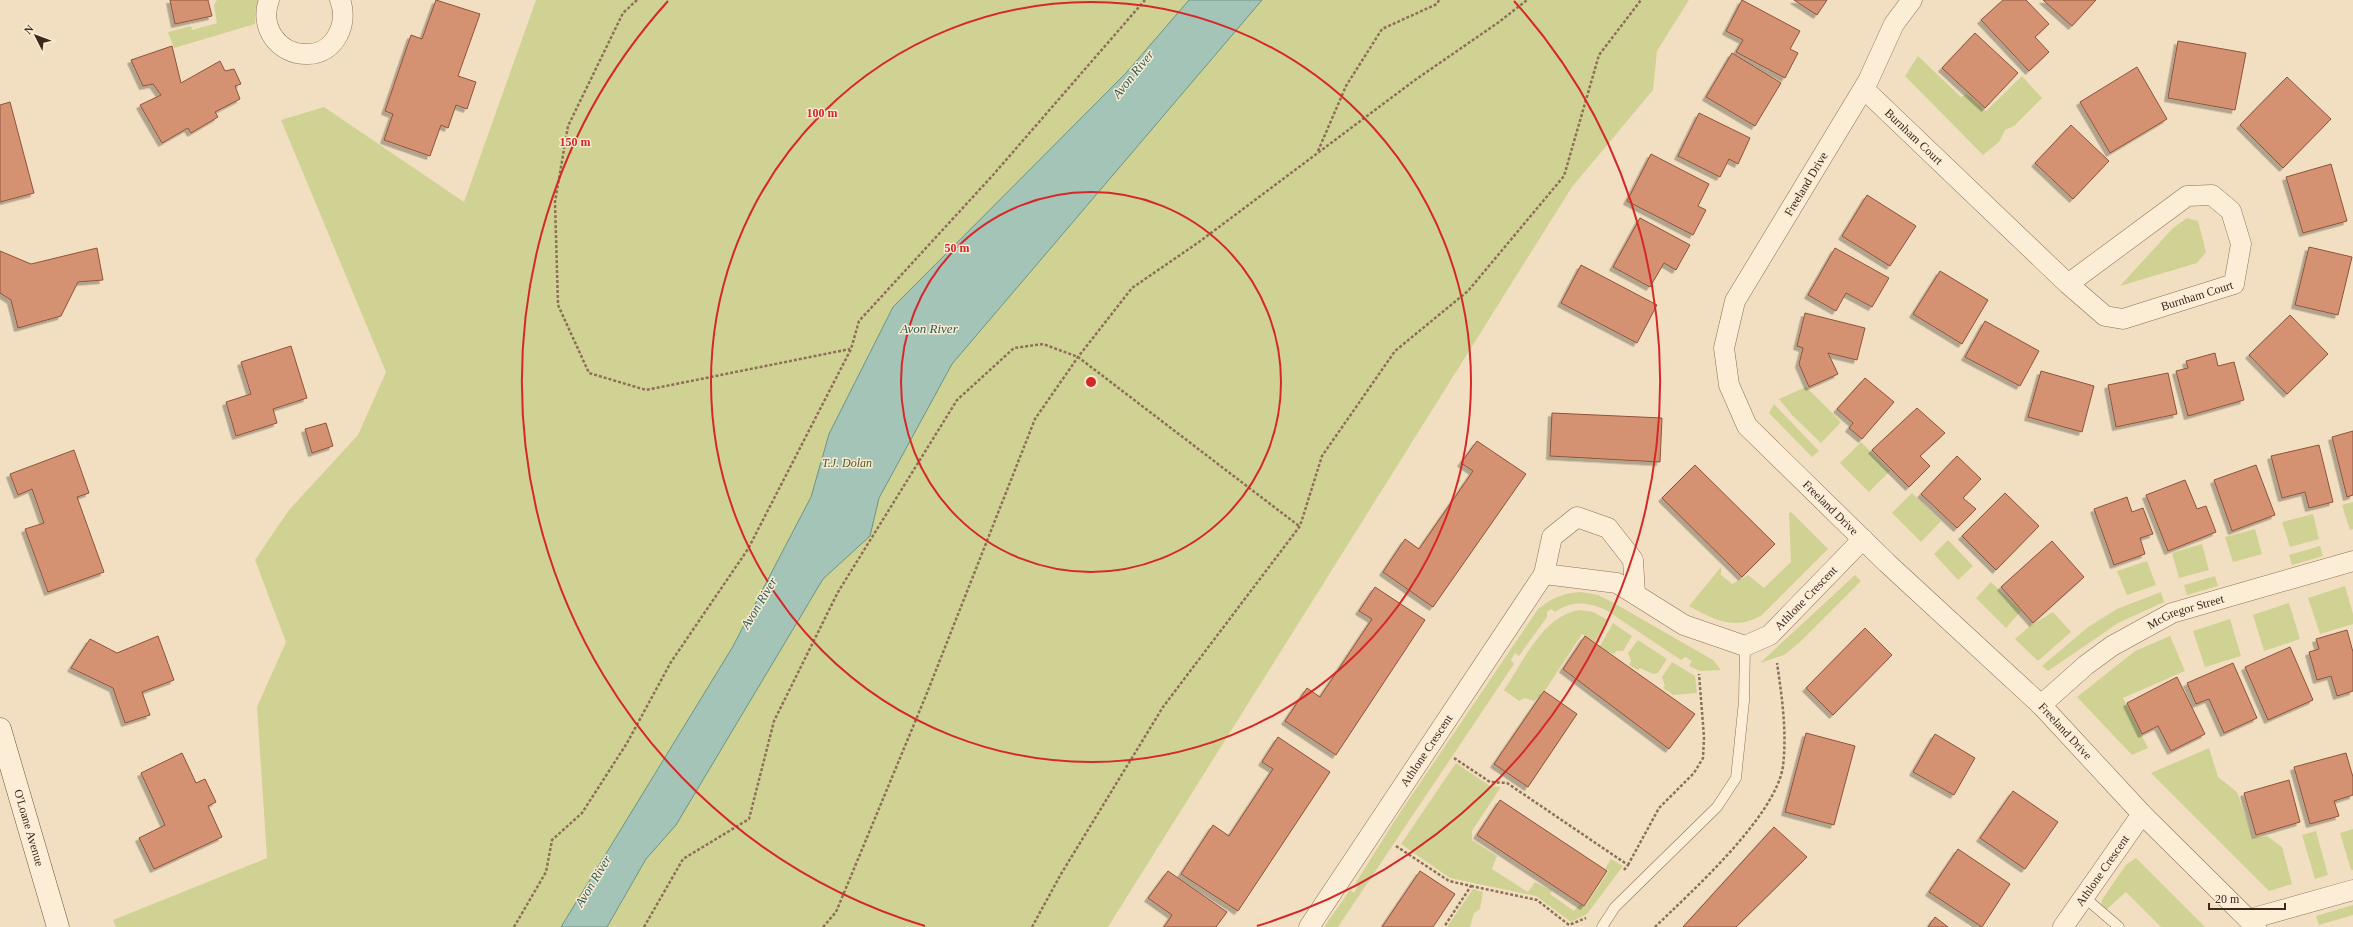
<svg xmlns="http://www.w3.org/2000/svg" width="2353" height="927" font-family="'Times New Roman',serif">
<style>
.green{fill:#d0d294}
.water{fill:#a4c4b8;stroke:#6a9485}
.building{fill:#d49273;stroke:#8f533a;filter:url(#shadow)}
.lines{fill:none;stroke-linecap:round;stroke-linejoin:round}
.lane-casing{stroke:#8e6f57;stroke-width:11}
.street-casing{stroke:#8e6f57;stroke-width:21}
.secondary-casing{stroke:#70503a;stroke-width:23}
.path{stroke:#8e6f57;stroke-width:2.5;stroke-dasharray:3 2;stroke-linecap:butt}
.lane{stroke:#fcedd6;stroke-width:10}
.street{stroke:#fcedd6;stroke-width:20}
.secondary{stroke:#fcedd6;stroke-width:22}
.ring{fill:none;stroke:#d62828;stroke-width:2}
.labels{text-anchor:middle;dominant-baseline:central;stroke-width:3;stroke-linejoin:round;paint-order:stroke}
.street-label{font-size:12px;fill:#3c291c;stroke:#f9ead2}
.park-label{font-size:12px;font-style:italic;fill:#525b21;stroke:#f9ead2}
.water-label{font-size:13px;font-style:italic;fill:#2a5d55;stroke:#f9ead2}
.centre{fill:#d62828;stroke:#f9ead2;stroke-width:2}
.ring-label{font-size:12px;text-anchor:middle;font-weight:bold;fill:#d62828;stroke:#f9ead2;stroke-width:3;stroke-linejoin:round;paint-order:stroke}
</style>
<defs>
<filter id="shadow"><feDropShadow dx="-3.5" dy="3.5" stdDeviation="0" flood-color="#0004"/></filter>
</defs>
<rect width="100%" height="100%" fill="#f2dfc1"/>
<path class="green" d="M217 0H260L256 8 255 24 174 48 168 32 191 26 192 30 217 23 214 5Z
M536 0H1689L1657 51 1653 90 1572 187 1108 927H116L113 920 267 858 257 707 286 642 255 560 289 510 358 435 386 372 281 120 324 107 464 202Z
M1918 56 1961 97 1967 94 1986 111 2022 76 2042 98 2014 126 2005 130 1999 142 1983 155 1905 76Z
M2187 218 2198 221 2206 252 2197 263 2120 286 2173 228Z
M1806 387 1841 422 1821 443 1792 415 1779 399Z
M1774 404 1819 451 1812 457 1769 413Z
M1861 442 1890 471 1869 492 1840 463Z
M1912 493 1941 521 1921 542 1892 513Z
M2353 502V529L2350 530 2342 505Z
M1791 512 1828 549 1762 615C1735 631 1714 620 1689 606L1721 567V575L1732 584 1748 575 1764 588 1791 562 1789 513Z
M2313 514 2319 539 2290 547 2282 522Z
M2255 529 2262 554 2233 562 2225 537Z
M1948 540 1973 566 1958 580 1934 554Z
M2202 544 2209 570 2179 578 2172 553Z
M2320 546 2323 556 2292 565 2289 555Z
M2147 561 2156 585 2127 595 2117 571Z
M1855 575 1861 581 1799 643 1784 655 1760 663Z
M2215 576 2218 586 2187 595 2184 585Z
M1991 582 2021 611 2006 628 1976 598Z
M2345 586 2353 614V624L2320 634 2308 598Z
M1581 592 1598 595 1612 602 1713 660 1721 670 1700 671 1689 666 1692 661 1685 657 1681 660 1606 610C1588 602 1572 600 1555 612L1551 609 1547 612V617L1519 656 1515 653 1511 660 1514 664 1338 927H1324L1350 890 1354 893 1358 886 1355 884 1399 814 1538 609C1552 598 1563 593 1581 592Z
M2161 592 2164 602 2118 623 2048 671 2042 666 2088 627 2117 609Z
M2289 603 2300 639 2264 651 2253 615Z
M1580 610 1593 612 1608 620 1595 642 1582 634 1546 689 1534 701 1525 698 1519 701 1504 690C1523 662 1543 615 1580 610Z
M2053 612 2071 632 2038 661 2015 639 2030 626Z
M2230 619 2241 656 2205 667 2193 631Z
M1613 623 1632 636 1623 651H1616L1614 654 1599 648Z
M2170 636 2185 671 2123 698 2148 748 2132 755 2077 697 2135 651Z
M1638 640 1667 659 1658 673 1653 674 1640 668 1638 670 1629 665 1631 661 1628 653Z
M1672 662 1695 676 1697 693 1673 695 1663 688 1665 686 1662 677Z
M2209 748 2218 777 2237 792 2253 838 2267 836 2282 847 2292 884 2269 891 2151 773Z
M1456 763 1490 786 1501 787 1472 831V840L1497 856 1492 869 1528 892 1535 882 1552 891 1550 894 1574 911 1580 904 1585 906 1609 871 1605 869 1611 859 1623 866 1587 914 1571 922 1536 896 1450 878 1401 844Z
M2353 829V870H2351L2340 833Z
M2316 831 2328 875 2315 879 2302 835Z
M2136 858 2205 927H2161L2126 892 2106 910 2101 904 2103 898 2126 865Z
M1473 889 1483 892 1480 909 1474 913 1470 927H1447Z
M2353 905V915L2319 925 2316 916Z"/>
<path class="water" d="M1189 0H1262L952 364 879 498 870 536 823 579 676 825 646 859 607 927H561L732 648 811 497 829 434 893 307 1126 73Z"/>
<path class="building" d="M170 0H208L212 16 175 24Z
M436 0 480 14 458 76 476 82 467 109 456 105 448 128 441 125 430 156 384 140 393 114 385 111 411 35 422 39Z
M1742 0 1800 31 1790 49 1798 53 1785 78 1736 52 1743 40 1726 31Z
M1794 0H1827L1817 15Z
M2003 0H2026L2049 24 2035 37 2049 52 2029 71 1981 20Z
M2043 0H2096L2072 26Z
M1975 33 2018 73 1985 108 1942 68Z
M2178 41 2246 53 2235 110 2168 98Z
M172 46 181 83 220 61 225 71 234 69 241 84 235 86 240 99 215 112 218 117 191 133 188 128 162 143 140 105 161 95 153 84 143 86 131 60Z
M1732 53 1781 83 1755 126 1706 97Z
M2137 67 2167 119 2110 153 2080 102Z
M2287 77 2331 119 2283 168 2240 125Z
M10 102 34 193 0 202V105Z
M1699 113 1750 138 1738 164 1729 159 1720 177 1678 156Z
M2071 125 2109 161 2073 199 2035 163Z
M1651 154 1709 184 1698 206 1706 210 1693 235 1627 201Z
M2331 164 2347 221 2303 233 2286 177Z
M1867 195 1916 226 1890 266 1842 236Z
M1640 218 1690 245 1676 270 1664 263 1650 287 1613 267Z
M2309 247 2352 257 2338 315 2295 305Z
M97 248 103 280 78 282 61 316 18 328 11 300 0 293V251L31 264Z
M1835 248 1889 278 1872 307 1846 293 1836 311 1808 295Z
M1581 265 1657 305 1637 343 1561 303Z
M1940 271 1988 300 1962 344 1913 314Z
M1805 313 1865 328 1857 360 1828 353 1838 374 1809 387 1799 364 1803 348 1797 346Z
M2290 315 2328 354 2287 394 2249 355Z
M1985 321 2039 351 2020 386 1965 357Z
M291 346 307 398 273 409 277 423 236 436 226 402 251 394 241 362Z
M2215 353 2218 366 2234 362 2244 400 2188 416 2176 371 2188 368 2186 361Z
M2041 371 2094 386 2082 432 2028 417Z
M2168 373 2177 414 2116 427 2108 385Z
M1865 378 1894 402 1862 439 1849 428 1853 423 1837 409Z
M1917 408 1945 433 1920 456 1930 466 1909 487 1872 450Z
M1552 413 1662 418 1660 462 1550 456Z
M326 423 333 446 312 453 305 429Z
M2353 431V495L2347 497 2332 437Z
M1477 441 1526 474 1433 607 1383 572 1405 539 1419 549 1473 471 1461 463Z
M2319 445 2333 502 2309 508 2305 492 2282 498 2271 456Z
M74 450 89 493 77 497 104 572 48 592 25 529 44 523 32 489 18 495 10 474Z
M1957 456 1981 479 1963 498 1976 509 1957 528 1921 494Z
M1695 465 1775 544 1742 577 1662 498Z
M2256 465 2275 515 2232 531 2214 480Z
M2185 480 2197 509 2206 506 2216 532 2168 551 2146 495Z
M2005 493 2039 526 1996 570 1962 536Z
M2127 497 2132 512 2143 508 2153 534 2140 538 2145 554 2114 565 2094 509Z
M2052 541 2084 577 2033 623 2001 587Z
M1375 587 1425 620 1336 755 1285 721 1307 688 1320 697 1372 619 1359 611Z
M1865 628 1892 655 1833 715 1806 688Z
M2347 630 2353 652V691L2337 696 2331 676 2317 680 2309 652 2319 649 2316 639Z
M158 636 174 680 142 692 150 715 125 723 113 688 71 668 90 639 117 653Z
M1585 636 1695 714 1669 749 1563 669Z
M2290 647 2313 700 2268 720 2245 667Z
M2233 663 2257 718 2224 733 2209 699 2196 704 2187 683Z
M2177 677 2205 734 2171 751 2158 726 2142 734 2127 703Z
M1544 691 1577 714 1528 787 1494 764Z
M1806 733 1855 746 1834 825 1785 812Z
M1935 734 1975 758 1954 795 1913 772Z
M1278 737 1330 772 1238 911 1181 874 1213 825 1229 836 1273 769 1262 762Z
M182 753 196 783 205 779 216 802 208 806 222 837 154 869 139 838 165 825 141 773Z
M2346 753 2353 777V795L2334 801 2339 816 2310 824 2294 767Z
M2289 780 2300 822 2256 835 2244 793Z
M2013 791 2058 822 2025 869 1980 838Z
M1500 800 1607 871 1584 906 1477 835Z
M1774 827 1807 857 1736 927H1683Z
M1958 849 2010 884 1982 927 1929 892Z
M1168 871 1227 912 1216 927H1164L1172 915 1148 898Z
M1420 871 1455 894 1433 927H1382Z
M1935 917 1948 927H1928Z"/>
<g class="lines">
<g class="lane-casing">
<path id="lane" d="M2084 897 2119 927
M1602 927 1615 907 1717 807 1736 778 1744 701 1745 646"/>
</g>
<g class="street-casing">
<g id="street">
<path d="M269 0C259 27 278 55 308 54 335 54 349 23 340 0"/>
<path id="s1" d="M1912 0 1894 24 1868 81 1735 301 1724 348 1729 385 1747 426 1887 563 2041 705 2142 814 2256 927"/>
<path id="s2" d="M1864 89 2068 284 2105 316 2123 319 2234 284 2241 244 2231 211 2212 195 2187 196 2068 284"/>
<path d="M1544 574 1552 537 1577 517 1608 528 1630 556 1633 560 1635 594"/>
<path id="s3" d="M2041 705 2086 665 2112 646 2172 613 2353 561"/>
<path d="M2250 919 2353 890"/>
<path id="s4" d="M1309 927 1544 574 1617 583 1684 625 1745 646 1770 635 1863 539"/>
<path id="s5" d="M2063 927 2142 814"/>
</g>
</g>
<g class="secondary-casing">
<g id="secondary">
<path id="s6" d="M0 729 58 927"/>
</g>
</g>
<path class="path" d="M637 0 623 13 568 126 555 202 558 305 589 373 646 390 850 349
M1318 151 1346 86 1382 29 1437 4 1439 0
M1454 758 1490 782 1507 783 1628 865 1624 870
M1396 846 1449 881 1471 886 1444 927
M1628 865 1659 808 1694 773 1703 758 1704 737 1699 674
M1471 886 1537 900 1569 925 1586 918
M514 927 546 872 552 840 582 813 627 743 671 662 748 549 851 349 859 321 993 175 1145 0
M644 927 683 859 749 819 774 721 838 592 957 400 1014 348 1043 344 1078 357 1299 526
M823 927 836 912 927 693 1035 419 1078 357 1132 288 1199 242 1415 80 1499 22 1527 0
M1032 927 1061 874 1163 707 1300 526 1322 456 1395 351 1468 291 1564 176 1599 55 1641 0
M1655 927C1692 891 1776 816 1783 766 1787 732 1782 697 1777 663"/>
<use href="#lane" class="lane"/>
<use href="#street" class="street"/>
<use href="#secondary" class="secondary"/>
</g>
<g class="ring">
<circle cx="1091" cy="382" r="190"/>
<circle cx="1091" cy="382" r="380"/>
<path d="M925 926A569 569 0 0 1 668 1M1514 1A569 569 0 0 1 1257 926"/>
</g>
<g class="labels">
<g class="street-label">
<text stroke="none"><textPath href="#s2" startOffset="69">Burnham Court</textPath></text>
<text transform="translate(1806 184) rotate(-59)">Freeland Drive</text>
<text stroke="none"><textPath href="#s2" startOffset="427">Burnham Court</textPath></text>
<text stroke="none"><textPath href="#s1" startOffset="597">Freeland Drive</textPath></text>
<text stroke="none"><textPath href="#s4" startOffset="720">Athlone Crescent</textPath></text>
<text stroke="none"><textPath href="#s3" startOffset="174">McGregor Street</textPath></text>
<text stroke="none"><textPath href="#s1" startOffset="921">Freeland Drive</textPath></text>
<text stroke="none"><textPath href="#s4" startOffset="212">Athlone Crescent</textPath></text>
<text stroke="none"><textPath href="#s6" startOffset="103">O'Loane Avenue</textPath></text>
<text stroke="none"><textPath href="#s5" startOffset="69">Athlone Crescent</textPath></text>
</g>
<g class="park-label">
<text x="847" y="463">T.J. Dolan</text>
</g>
<g class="water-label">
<text transform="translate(1133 74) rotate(-51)">Avon River</text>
<text x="929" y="328">Avon River</text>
<text transform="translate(759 603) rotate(-59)">Avon River</text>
<text transform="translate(593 881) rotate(-59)">Avon River</text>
</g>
</g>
<circle cx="1091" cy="382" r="6" class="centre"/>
<g class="ring-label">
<text x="822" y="117">100 m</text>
<text x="575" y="146">150 m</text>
<text x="957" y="252">50 m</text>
</g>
<g transform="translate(36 36) rotate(312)" stroke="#f9ead2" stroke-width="3" paint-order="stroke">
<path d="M0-3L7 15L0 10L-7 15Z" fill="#3c291c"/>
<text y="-6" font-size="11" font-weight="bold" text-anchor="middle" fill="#3c291c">N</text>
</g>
<path d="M2209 903v6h76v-6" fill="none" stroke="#3c291c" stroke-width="2"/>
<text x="2215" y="903" font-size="12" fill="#3c291c" stroke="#f9ead2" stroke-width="3" paint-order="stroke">20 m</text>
</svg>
